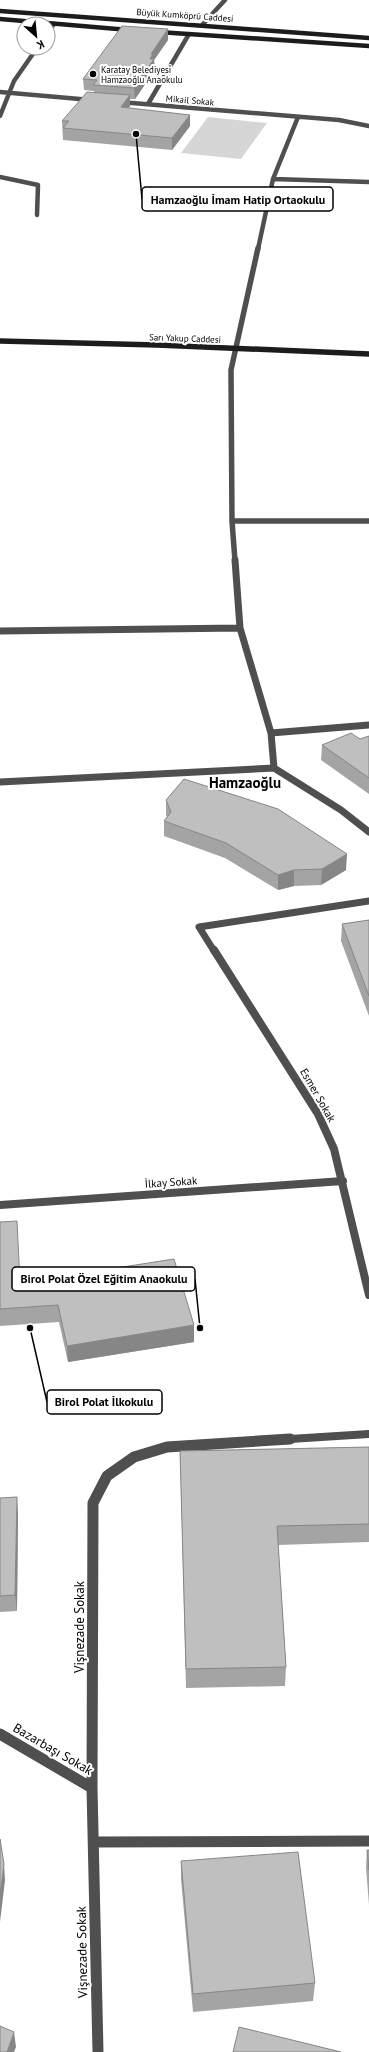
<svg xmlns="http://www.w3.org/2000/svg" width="369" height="2052" font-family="'PT Sans',sans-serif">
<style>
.green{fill:#d6d6d6}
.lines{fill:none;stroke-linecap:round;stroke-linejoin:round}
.street-far4{stroke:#4f4f4f;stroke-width:4.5}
.street-far3{stroke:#4f4f4f;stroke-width:5.5}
.street-far2{stroke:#4f4f4f;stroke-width:7}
.street-far1{stroke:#4f4f4f;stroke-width:8}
.street{stroke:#4f4f4f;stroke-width:11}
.secondary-far1{stroke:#1c1c1c;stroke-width:4.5}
.secondary{stroke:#1c1c1c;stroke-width:5.5}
.wall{fill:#a4a4a4}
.shaded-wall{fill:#868686}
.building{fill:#bfbfbf;stroke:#868686}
.poi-dot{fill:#000;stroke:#fff;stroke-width:1.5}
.labels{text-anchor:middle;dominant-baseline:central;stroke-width:4;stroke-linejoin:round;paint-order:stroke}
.far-street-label{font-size:9px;fill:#000;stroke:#fff}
.far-poi-label{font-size:9px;fill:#000;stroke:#fff;text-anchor:start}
.street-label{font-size:11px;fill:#000;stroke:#fff}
.near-street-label{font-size:13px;fill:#000;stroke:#fff}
.district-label{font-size:15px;font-weight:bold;fill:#000;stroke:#fff}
.leader{fill:none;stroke:#000;stroke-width:1.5}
.callout-dot{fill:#000;stroke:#fff;stroke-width:1.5}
.callout{fill:#fff;stroke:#000;stroke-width:1.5}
.callout-label{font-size:12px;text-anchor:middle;font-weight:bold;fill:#000}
</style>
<rect width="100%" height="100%" fill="#fff"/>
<path class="green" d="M208 117 267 123 241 159 181 153Z"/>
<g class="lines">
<path class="street-far4" d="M203 24 225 0
M48 32 54 24
M0 92 91 100
M120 102 339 120 369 126
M148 104 189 34
M0 116 14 81 37 48
M0 177 38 185 37 215
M273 179 369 182
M258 249 273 179 298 117"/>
<path class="street-far3" d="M232 521H369
M235 561 232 521 231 370 258 248"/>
<path class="street-far2" d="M235 560 240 628 271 733 274 768
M0 631 240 628
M271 733 369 725
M0 782 274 768 341 810 369 832
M214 951 199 927 369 901"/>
<path class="street-far1" d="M214 950 318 1114 334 1149 369 1295
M0 1205 343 1181
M274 1440 369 1434"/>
<path class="street" d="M0 1734 92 1788
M94 1842 369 1841
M98 2052 92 1788 93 1503 107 1476 134 1457 167 1447 290 1439"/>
<path class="secondary-far1" d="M0 11 369 38
M0 19 129 30
M158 32 369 46"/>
<path class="secondary" d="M0 341 157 345 369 354"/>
</g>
<path class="wall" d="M168 40 154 60 155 70 135 99H130V106L129 108 190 115V126L172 150 63 140 62 121 94 92V91L84 90 83 79Z
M369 736V794L321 760 322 745 360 739Z
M166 800 346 870 321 885 294 886 278 890 225 858 164 836V821L167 817 166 815Z
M369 920V1016L341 941 342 924Z
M0 1222 20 1283 194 1342 68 1362 59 1322 0 1326Z
M369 1447V1542L278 1545 286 1667 285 1686 186 1688 180 1451Z
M0 1498 18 1513 17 1611 0 1612Z
M367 1850H369V1905L366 1867Z
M181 1861 315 1983 313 2001 193 2012 181 1879Z"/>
<path class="shaded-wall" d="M168 29V40L154 60 155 70 135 99 134 88 150 59 151 54Z
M130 95V106L122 118 121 107Z
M190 115V126L172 150V138Z
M347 854 346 870 321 885 322 869Z
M294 870V886L278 890V875Z
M194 1325V1342L68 1362 67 1346Z
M17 1497 18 1513 17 1611 15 1595Z
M4 1864 5 1880 0 1922V1895Z
M14 2032 16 2047 14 2052H7Z"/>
<path class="building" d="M122 26 168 29 151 54H153L150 59H154L134 88 93 85 97 80 83 79Z
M87 92 130 95 121 107 190 115 172 138 63 128 69 121H62Z
M351 733 360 739 369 736V778L322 745Z
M184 779 278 809 347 854 322 869 294 870 278 875 226 843 164 821 171 812 166 800Z
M369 920V996L342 924Z
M17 1221 20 1283 174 1259 194 1325 67 1346 58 1305 0 1309V1222Z
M369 1447V1524L277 1526 286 1667 186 1669 180 1451Z
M17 1497 15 1595 0 1596V1498Z
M0 1839 4 1864 0 1895Z
M367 1850H369V1870Z
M298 1852 315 1983 193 1994 181 1861Z
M0 2026 14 2032 7 2052H0Z
M239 2027 341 2052H233Z"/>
<circle class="poi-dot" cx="93" cy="74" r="4"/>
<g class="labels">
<g class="far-street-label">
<text transform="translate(185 15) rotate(4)">Büyük Kumköprü Caddesi</text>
<text transform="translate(190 100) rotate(5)">Mikail Sokak</text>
<text transform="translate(185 338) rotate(2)">Sarı Yakup Caddesi</text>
</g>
<g class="far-poi-label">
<text x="101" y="69">Karatay Belediyesi<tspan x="101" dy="10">Hamzaoğlu Anaokulu</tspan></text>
</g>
<g class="street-label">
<text transform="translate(318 1095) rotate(60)">Esmer Sokak</text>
<text transform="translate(171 1182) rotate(-4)">İlkay Sokak</text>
</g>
<g class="near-street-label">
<text transform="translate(79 1627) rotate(-90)">Vişnezade Sokak</text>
<text transform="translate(53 1749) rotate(30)">Bazarbaşı Sokak</text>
<text transform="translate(82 1952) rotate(-91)">Vişnezade Sokak</text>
</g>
<g class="district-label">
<text x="245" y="782">Hamzaoğlu</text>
</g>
</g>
<path class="leader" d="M136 134L142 199M200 1328L195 1279M30 1328L47 1402"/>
<g class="callout-dot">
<circle cx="136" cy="134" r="4"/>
<circle cx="200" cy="1328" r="4"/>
<circle cx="30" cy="1328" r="4"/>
</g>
<g class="callout">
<rect x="142" y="187" width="191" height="24" rx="4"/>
<rect x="12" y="1267" width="183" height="24" rx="4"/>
<rect x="47" y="1390" width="115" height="24" rx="4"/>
</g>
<g class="callout-label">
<text x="238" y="204">Hamzaoğlu İmam Hatip Ortaokulu</text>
<text x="104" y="1283">Birol Polat Özel Eğitim Anaokulu</text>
<text x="104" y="1406">Birol Polat İlkokulu</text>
</g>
<g transform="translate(36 36) rotate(153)"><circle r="19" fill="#ffffff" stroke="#999999"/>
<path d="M0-3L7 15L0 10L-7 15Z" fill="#000000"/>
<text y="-6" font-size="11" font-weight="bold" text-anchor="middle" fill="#000000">K</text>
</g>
</svg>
